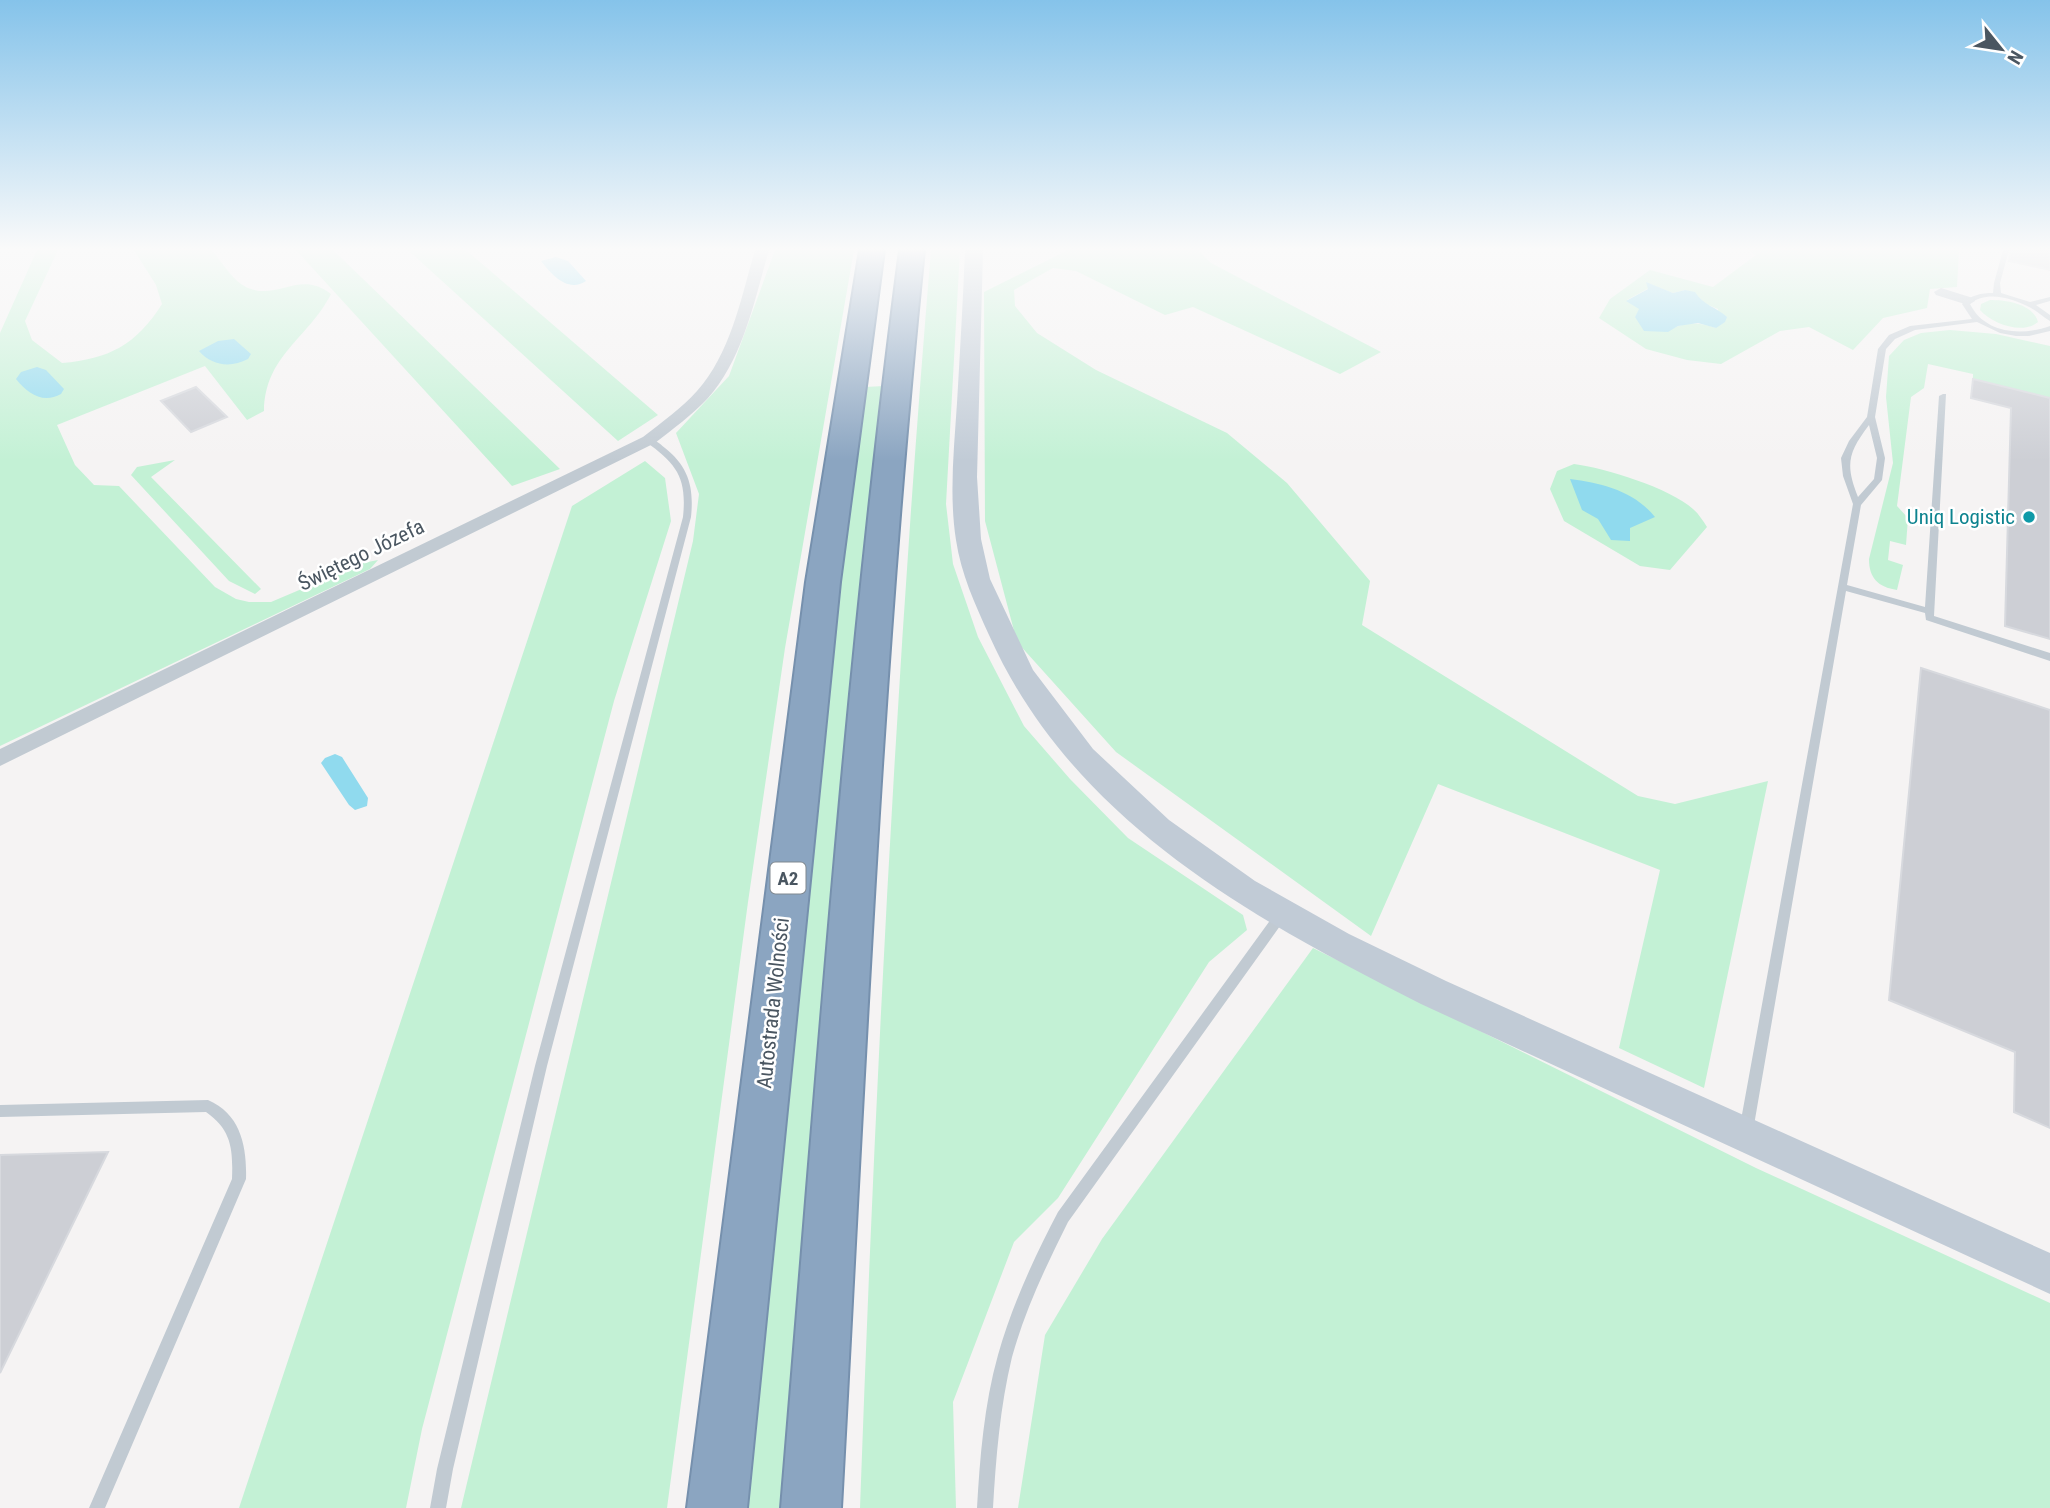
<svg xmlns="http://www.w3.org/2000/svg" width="2050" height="1508" font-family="'Roboto Condensed',sans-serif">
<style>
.green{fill:#c3f1d5;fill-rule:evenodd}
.water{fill:#90daee}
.building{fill:#cdcfd5;stroke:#d7d9de;stroke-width:2}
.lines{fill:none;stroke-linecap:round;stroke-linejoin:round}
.highway-casing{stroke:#7690ad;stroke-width:4}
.lane{fill:#c1cad2;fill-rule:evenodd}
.street{fill:#c1cad2;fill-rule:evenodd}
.secondary{fill:#c1cbd6;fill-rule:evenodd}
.highway{fill:#8ba5c1;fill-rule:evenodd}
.culture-dot{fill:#0f9aa8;stroke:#fff;stroke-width:2.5}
.labels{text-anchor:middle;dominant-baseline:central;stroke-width:5;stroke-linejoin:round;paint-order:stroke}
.shield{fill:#fff;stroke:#808990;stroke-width:2}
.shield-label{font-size:19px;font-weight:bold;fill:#4a5661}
.culture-label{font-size:21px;fill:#0d838f;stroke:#fff;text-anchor:end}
.street-label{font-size:21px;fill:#4a5661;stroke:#fff}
</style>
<rect width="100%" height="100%" fill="#f5f3f3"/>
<path class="green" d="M37 250H58L25 321 32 340 62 363C109 359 136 345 162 304L156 285 134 250H212C221 261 233 281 246 287 277 302 299 269 331 294 308 339 265 355 264 411L247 420 205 366 57 425 75 465 94 485 119 486 215 587 236 599 249 602H271L363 563 378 560 370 569 0 746V333Z
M296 250H333L560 469 512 486Z
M408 250H466L658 415 618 441Z
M775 250H854L785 648 748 902 667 1508H461L693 541 699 494 676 433 729 376Z
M931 250H960L946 504 953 564 978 637 1024 726 1070 779 1128 838 1243 915 1247 930 1209 962 1058 1198 1014 1242 953 1402 956 1508H860C875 1088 896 669 931 250Z
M1068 250H1198L1211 263 1381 352 1340 374 1193 307 1165 315 1076 271 1053 268 1014 290 1015 306 1037 333 1096 370 1227 433 1287 483 1370 581 1362 625 1638 796 1675 804 1768 781 1704 1088 1619 1048 1660 870 1438 784 1371 936 1116 752 1017 642 985 521 984 292Z
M1749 250H1959L1957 287 1930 289 1927 308 1883 318 1853 350 1809 327 1780 331 1721 364 1687 360 1646 349 1599 318 1610 299 1650 270 1713 287 1756 255ZM1647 283 1673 293 1685 290 1701 302 1718 309 1716 328C1698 322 1684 321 1667 332L1635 317 1640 309 1627 300 1649 288Z
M1990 300C2007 300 2033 304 2038 322 2023 335 1992 324 1980 310L1981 304Z
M1950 330 1996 334 2050 346V398L1973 379V374L1928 364 1924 388 1911 397 1897 506 1908 518 1906 545 1890 541 1888 560 1903 565 1897 590C1878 587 1869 578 1869 559L1893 463 1886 397 1889 356 1904 340 1921 333Z
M884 386 791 1508H737L841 530 865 387Z
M175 460 151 477 261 589 255 594 229 581 131 475 137 467Z
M645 461 665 478 671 521 614 701 422 1429 406 1508H239L572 506Z
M1574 464C1605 468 1670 488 1693 509 1699 514 1703 521 1707 527L1670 570 1640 566 1564 521 1550 489 1557 471Z
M1313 948 1756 1168 2050 1303V1508H1018L1045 1335 1102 1239Z"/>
<path class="water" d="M556 257 568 261 586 281C568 293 552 275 541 261Z
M1646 282 1673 293 1685 290 1695 292C1703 305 1716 307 1727 317L1725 322 1716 328 1698 323 1678 326 1668 332 1644 331 1635 317 1639 309 1626 301 1648 289Z
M234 339 251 354 248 359C231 368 212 366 199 351L218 341Z
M37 367 46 370 64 389 61 394C43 404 28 394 16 379L21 372Z
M1570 479C1602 483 1634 491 1655 517L1630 528V541L1611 540 1598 519 1582 510Z
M335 754 342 757 368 798 367 806 355 810 349 805 321 763 325 758Z"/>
<path class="building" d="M2011 250H2050V270L2009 261Z
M1973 379 2050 398V639L2005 626 2011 408 1971 398Z
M196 387 227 417 191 432 161 401Z
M1921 668 2050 710V1128L2014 1112 2015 1052 1889 1000Z
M108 1152 0 1373V1155Z"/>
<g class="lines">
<g class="highway-casing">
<path id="highway" d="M860 250H884L840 582 747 1508H687L806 582Z
M900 250H924C881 668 864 1089 841 1508H781C816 1088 845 668 900 250Z"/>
</g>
<path class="lane" d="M2003 250H2009L2000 283 2001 293 2030 302 2050 297V301L2036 305 2050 315V321C2043 317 2038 312 2031 308 2013 298 1986 290 1970 304 1985 334 2022 336 2050 326V331L2029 336H2016L2000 333 1977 322 1915 330 1895 339 1886 349 1875 417 1885 458 1882 480 1861 505 1847 585 1925 607 1939 396 1943 394H1946L1934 616 2050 653V661L1926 620 1925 613 1846 591 1753 1131 1751 1136 1746 1138 1741 1136 1739 1131 1853 504 1843 476 1841 458 1849 441 1867 417 1878 349 1889 335 1910 326 1972 319 1962 304C1971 295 1981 293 1993 293L1994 283ZM1869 425 1877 458 1874 479 1858 497C1845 464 1848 453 1869 425Z
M646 438C654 438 659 443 665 448 689 467 694 488 691 517L547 1066 453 1469 446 1508H430L437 1469 535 1066 683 517C687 478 677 464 646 442Z
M1281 910 1285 911 1287 915 1285 919 1068 1222C1046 1266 1025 1310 1012 1357 1000 1407 996 1457 993 1508H977C980 1457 984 1405 998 1355 1012 1305 1034 1258 1058 1212L1277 911Z
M208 1100C241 1114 247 1147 246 1179L105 1508H89L232 1179C233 1150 232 1130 206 1112L0 1117V1105Z"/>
<path class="street" d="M755 250H769C754 301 744 357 708 398 692 415 673 429 655 443L0 766V749L643 437C662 422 682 408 697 391 731 353 741 298 755 250Z
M1941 288 1973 298 1975 301 1968 305 1936 295 1934 292Z"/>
<path class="secondary" d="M965 250H983L977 477 981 539 990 579 1033 670 1093 749 1169 820 1255 881 1349 934 1446 981 2050 1253V1294L1421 1004C1249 917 1071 819 989 635 975 604 961 574 956 540 949 495 954 449 957 403 960 352 963 301 965 250Z"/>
<use href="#highway" class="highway"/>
</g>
<linearGradient id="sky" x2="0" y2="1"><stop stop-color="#85c3ea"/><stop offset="0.54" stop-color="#fafafa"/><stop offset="1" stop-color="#fafafa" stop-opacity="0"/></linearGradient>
<rect width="2050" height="461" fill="url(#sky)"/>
<circle class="culture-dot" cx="2029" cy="517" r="7"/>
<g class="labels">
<rect class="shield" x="770.5" y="862.5" width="35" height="31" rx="5"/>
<g class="shield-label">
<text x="788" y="878">A2</text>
</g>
<g class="culture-label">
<text x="2015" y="517">Uniq Logistic</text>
</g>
<g class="street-label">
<text transform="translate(361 555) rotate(-26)">Świętego Józefa</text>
<text transform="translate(773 1003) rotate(-84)">Autostrada Wolności</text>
</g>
</g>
<g transform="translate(2001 49) rotate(120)" stroke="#ffffff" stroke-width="5" paint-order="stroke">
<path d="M0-5L12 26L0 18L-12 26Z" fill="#4a5661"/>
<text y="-10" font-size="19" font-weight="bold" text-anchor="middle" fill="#4a5661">N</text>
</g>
</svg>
